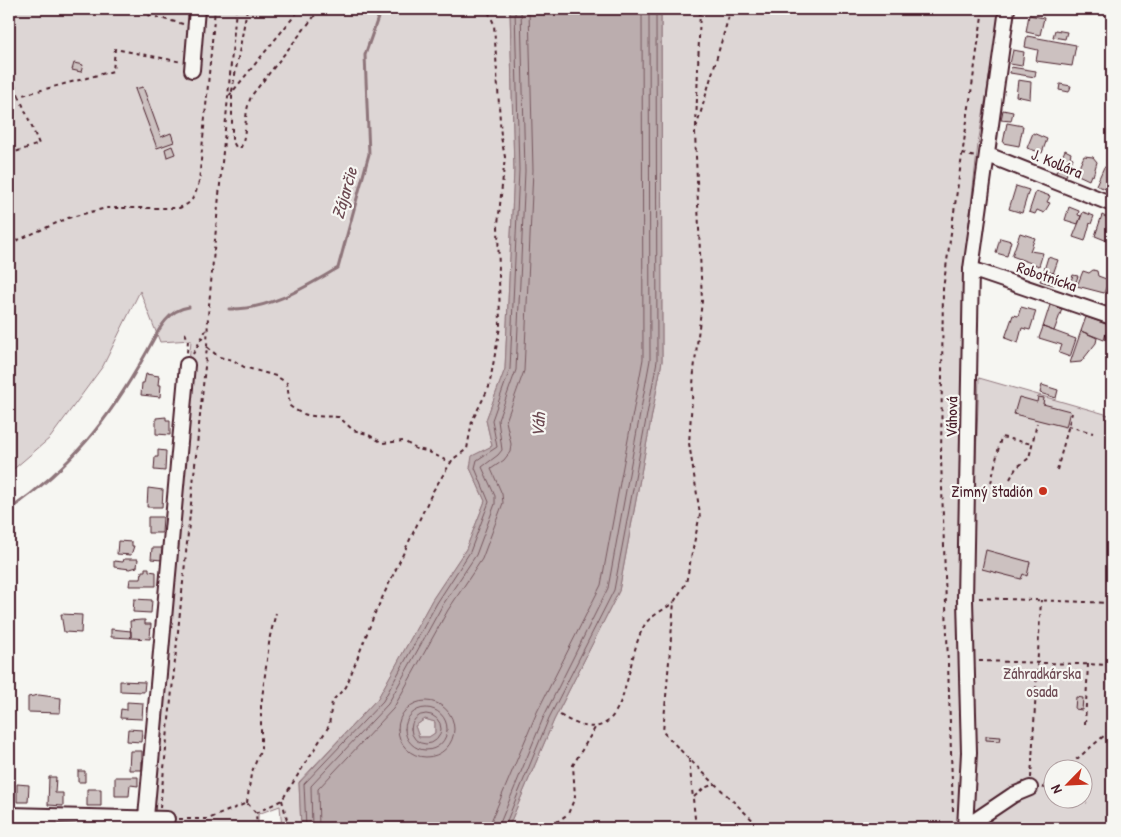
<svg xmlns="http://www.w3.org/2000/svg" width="1121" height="837" font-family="'Patrick Hand',sans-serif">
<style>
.green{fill:#ddd6d5;stroke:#947a80;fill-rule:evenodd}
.water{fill:#bbadae;stroke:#8e747a;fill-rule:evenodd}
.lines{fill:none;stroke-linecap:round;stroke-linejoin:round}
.shore{stroke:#77585f;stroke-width:1}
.stream{stroke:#8e747a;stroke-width:3}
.building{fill:#ccc1c0;stroke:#4a1f2b}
.minor-casing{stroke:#4a1f2b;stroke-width:18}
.path{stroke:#4a1f2b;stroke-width:2;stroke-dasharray:4 4;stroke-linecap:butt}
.minor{stroke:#f6f6f2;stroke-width:14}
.poi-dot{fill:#c8321e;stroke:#f6f6f2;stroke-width:2}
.labels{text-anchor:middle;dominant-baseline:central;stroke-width:4.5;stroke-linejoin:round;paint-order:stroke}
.street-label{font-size:16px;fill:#4a1f2b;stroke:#f6f6f2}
.poi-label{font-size:16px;fill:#4a1f2b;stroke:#f6f6f2;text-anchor:end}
.park-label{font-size:16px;fill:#6f4d56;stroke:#f6f6f2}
.water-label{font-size:18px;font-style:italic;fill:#6c4a52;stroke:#f6f6f2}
</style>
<rect width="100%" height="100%" fill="#f6f6f2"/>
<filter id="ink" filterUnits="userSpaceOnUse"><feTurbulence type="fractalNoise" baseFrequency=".02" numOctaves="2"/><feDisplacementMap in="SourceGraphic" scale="10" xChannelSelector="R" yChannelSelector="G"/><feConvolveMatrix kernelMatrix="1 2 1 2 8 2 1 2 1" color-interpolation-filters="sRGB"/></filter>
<g filter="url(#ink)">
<path class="green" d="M9 9H510L514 170 505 369 486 420 492 446 473 456 470 468 485 501 466 549 432 600 378 698 299 782 301 828H282L280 806 258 814V828H148L191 340 160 342 140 291 103 366 50 438 9 473Z
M661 9H1001L978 144 964 266 963 540 971 595 979 378 1112 416V828H508L554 720 619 591 662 361ZM1054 770H1084V800H1054Z
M425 719 435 722V733L429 737H419L415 726Z"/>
<path class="water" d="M510 9H661L662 361 619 591 554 720 508 828H301L299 783 378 698 432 600 466 549 485 501 470 468 472 456 492 446 486 420 505 369 514 170ZM425 719 435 722V733L429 737H419L415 726Z"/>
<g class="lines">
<path class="shore" d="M398 729a28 28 0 1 1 56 0a28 28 0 1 1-56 0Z
M405 729a21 21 0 1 1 42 0a21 21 0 1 1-42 0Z
M411 729a15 15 0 1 1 30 0a15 15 0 1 1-30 0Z
M306 828 304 784 383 701 437 603 470 552 489 502 475 468 477 460 497 447 492 420 510 369 519 170 515 9
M312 828 311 786 388 704 442 606 476 555 495 504V496L482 467 498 455 502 450 498 420 516 370 525 171 521 9
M319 828 318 789 393 709 448 610 482 559 503 503 502 494 491 469 504 460 510 452 511 444 506 421 524 371 533 170 529 9
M490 828 492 819 537 712 601 585 643 359 642 9
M498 828 544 716 608 588 650 360 649 9
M504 828 549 718 614 590 657 361 656 9"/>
<path class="stream" d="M229 309C270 310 303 288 338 268L369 154 365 55 381 9
M9 510C71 467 108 421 145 355 156 336 165 310 189 307"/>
</g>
<path class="building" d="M1029 15 1044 18 1040 35 1026 32Z
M1055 30 1067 32 1065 39 1053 37Z
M1027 36 1076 45 1072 66 1036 61 1038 50 1025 47Z
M1013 50 1024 52 1022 66 1010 64Z
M74 63 83 65 81 72 72 70Z
M1011 67 1036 71 1035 77 1010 73Z
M1018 80 1031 82 1030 99 1016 96Z
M1060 84 1071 86 1069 92 1059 90Z
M143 87 161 137 171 133 174 142 157 148 135 89Z
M1003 110 1013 112 1011 121 1001 120Z
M1007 123 1023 126 1019 146 1003 143Z
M1033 133 1047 139 1042 153 1027 148Z
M172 146 175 154 167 157 165 149Z
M1065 150 1071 153 1070 157 1073 158 1066 176 1056 172Z
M1084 156 1093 157 1097 162 1093 176 1091 175 1089 180 1076 174Z
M1104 167 1109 169 1106 177 1112 179 1108 190 1096 185Z
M1016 186 1029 190 1022 213 1009 209Z
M1036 191 1050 196 1047 202 1050 203 1044 213 1037 210 1035 214 1029 212Z
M1069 207 1079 211 1078 215 1081 216 1078 224 1065 220Z
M1083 212 1094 216 1091 224 1090 223 1085 241 1073 237Z
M1102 215 1112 220 1110 242 1095 236Z
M1020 233 1035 238 1030 251 1043 253 1039 266 1012 256Z
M1000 238 1011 241 1007 256 996 253Z
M1048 257 1058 260 1053 274 1044 270Z
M1044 270 1058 275 1054 285 1040 281Z
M1093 270 1097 271 1098 276 1109 280 1104 293 1077 286 1083 271 1089 273Z
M1073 275 1078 276 1073 291 1068 289Z
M1050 305 1062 309 1054 331 1043 327Z
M1021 307 1036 311 1030 330 1022 328 1018 343 1005 338 1013 315 1018 316Z
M1086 317 1109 325 1104 340 1081 331Z
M1043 327 1076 339 1070 357 1059 353 1062 345 1039 338Z
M1081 331 1097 338 1096 343 1081 362 1070 363Z
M146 374 159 376 158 385H161L160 397 141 395 142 383H144Z
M1042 385 1058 390 1056 398 1040 393Z
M1019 397 1037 402 1038 397 1044 398 1043 404 1070 411 1066 427 1014 414Z
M166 417V420H170V435L156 434V418Z
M158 450 166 451 165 471 154 470 155 457H158Z
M148 488 163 490 162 507H147Z
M148 517H163L162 533H148Z
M118 541 132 542V546H134L131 555 117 554Z
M152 548H163L162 560 151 559Z
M986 550 1030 562 1027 576 1023 574 1021 579 982 569Z
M124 559H138L137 567 130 569 114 567V561L123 562Z
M145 568H149V571L156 572V586H129L130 579H141L142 571H145Z
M134 599 152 600 151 613 133 612Z
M61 614 82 615 81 633 64 632Z
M141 620H145V624H151L150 639 131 638 130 621Z
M111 629 131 631V638L111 637Z
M120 681 145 682 144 692 120 691Z
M39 695 61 698 60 713 28 712V697Z
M1076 697 1083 698 1082 710 1075 709Z
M127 702 143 703 142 719 120 718 121 709 127 710Z
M128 729 142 730 141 742 127 741Z
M986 736 1001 737 1000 741 986 740Z
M130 751H142V770H129Z
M78 771H85V782H78Z
M49 777H56L55 793H63V806L48 805Z
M115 777H138V786L130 785 129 796H115Z
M17 784 29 785 28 802H17Z
M87 789H101V806H87Z"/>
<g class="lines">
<g class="minor-casing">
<path id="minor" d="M192 70 197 9
M988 155 1112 204
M971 269 1112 317
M9 815 167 819
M143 828 146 817 187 365
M964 828 1013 795 1030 788
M965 828 969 752 965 600 971 269 1007 9"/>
</g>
<path class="path" d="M125 9 183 24
M247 9 232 91V140L236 147H241C248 130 243 112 252 95L320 9
M731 9 695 132 702 301 694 371 689 443 700 514 686 583 674 602 663 732 689 759 761 828
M9 71 19 96
M229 96 300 9
M696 127 700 9
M9 154 39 144 19 96 113 71 115 49 182 62
M962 154 976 157
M9 244 68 218 106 208H179C193 203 195 196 199 182L215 9
M185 333 188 340 187 353
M207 347 219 357 233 360 244 367 276 376 287 383 290 406C307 420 319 415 339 417L353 430 367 434 383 443 404 441 416 449 427 451 451 463
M193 354 206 330
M1068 426 1093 433
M1057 470 1072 413
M1010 479 1016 468 1029 458 1037 423
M991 483 1001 437 1032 444
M979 598 1112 603
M979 661 1112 665
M560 715C631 760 622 665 644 626 648 617 666 609 674 602
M1085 724 1088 664
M689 759 696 828
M1064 770 1112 729
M1031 778 1041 600
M1044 786 1054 778
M1042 787 1054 791
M694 797 704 788 715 784
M282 800 289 828
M1071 800 1087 803
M247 803 251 774 261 749V706L270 636 276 613
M160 808 207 347 208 316 236 9
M953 811 941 458 943 289 983 9
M256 813 282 800 329 726 332 701 346 687 375 613 433 491 453 459 467 449 472 421 489 387 500 327 498 224 505 157 501 137 494 24 487 9
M179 819H208L247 803 256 813 257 828
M551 828V826L568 814 575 797 573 765 595 728"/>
<use href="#minor" class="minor"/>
</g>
</g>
<circle class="poi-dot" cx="1043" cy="491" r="5"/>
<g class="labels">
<g class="street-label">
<text transform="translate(1057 163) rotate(22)">J. Kollára</text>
<text transform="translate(1047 276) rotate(19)">Robotnícka</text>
<text transform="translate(951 417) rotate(-89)">Váhová</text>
</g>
<g class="poi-label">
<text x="1033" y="491">Zimný štadión</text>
</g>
<g class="park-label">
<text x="1042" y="673">Záhradkárska<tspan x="1042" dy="18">osada</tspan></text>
</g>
<g class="water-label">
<text transform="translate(344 193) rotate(-74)">Zájarčie</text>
<text transform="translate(538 425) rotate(-86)">Váh</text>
</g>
</g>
<rect width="1121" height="837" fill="none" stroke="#f6f6f2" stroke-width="30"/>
<rect x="15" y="15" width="1091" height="807" fill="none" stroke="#4a1f2b" stroke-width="2" filter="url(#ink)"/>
<g transform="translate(1068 784) rotate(246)"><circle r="24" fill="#f6f6f2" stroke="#b1a0a2"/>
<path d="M0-4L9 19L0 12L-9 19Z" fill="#c8321e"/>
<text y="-8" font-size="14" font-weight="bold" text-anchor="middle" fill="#4a1f2b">N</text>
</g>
</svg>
